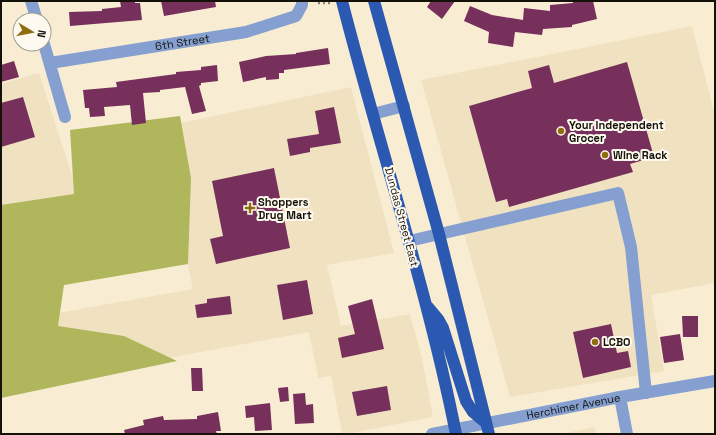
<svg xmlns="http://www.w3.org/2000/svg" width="716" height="435" font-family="'Space Grotesk',sans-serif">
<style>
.built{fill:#f0e2c1}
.forest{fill:#afb65b}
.building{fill:#772f5c}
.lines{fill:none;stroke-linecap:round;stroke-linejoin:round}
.path{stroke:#8b8472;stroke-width:2.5;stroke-dasharray:2 3;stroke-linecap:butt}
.minor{stroke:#849fd0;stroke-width:12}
.major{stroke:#2b59b1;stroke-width:12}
.poi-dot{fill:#8e6d11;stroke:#fffaf0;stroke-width:1.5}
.labels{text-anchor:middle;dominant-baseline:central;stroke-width:4;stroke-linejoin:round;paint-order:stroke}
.street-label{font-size:11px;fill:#141108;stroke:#fffaf0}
.poi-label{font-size:11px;font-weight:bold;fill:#141108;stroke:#fffaf0;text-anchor:start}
</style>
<rect width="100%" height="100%" fill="#f8edd3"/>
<path class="built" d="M692 26 715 115V283L651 295 664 371 510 397 421 80Z
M39 73 81 203 1 219V84Z
M351 87 394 253 327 265 341 326 410 314 422 358 433 417 347 434H342L331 376 318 378 309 332 1 389V323L193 289 157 128Z
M595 427 596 434H561Z"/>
<path class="forest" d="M180 116 191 178 188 264 64 285 58 326 124 336 177 361 1 398V205L74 194 70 130Z"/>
<path class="building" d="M120 1H135V3H140L142 20 70 26 69 12 102 11V9L121 7Z
M161 1H215L216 7 164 16Z
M431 1H455L442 19 427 7Z
M573 1H593L597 19 572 25V27L543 29 542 35 515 32 513 47 488 43 489 32 464 21 470 6 492 15 523 20 524 8 550 11V5L573 3Z
M328 48 330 64 284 70V73H279V79L266 80V77L243 82 239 62 266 56 296 54V53Z
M14 61 19 77 1 82V65Z
M627 62 654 157 630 164 633 172 509 207 507 199 496 202 469 106 532 88 528 71 549 65 554 83Z
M217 65 218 81 201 83V85L199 86 206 111 192 114 185 87 160 90V92L143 93 146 123 132 125 130 105 104 107 105 116 90 117 89 108H85L83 90 117 87 116 82 176 74V72L201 70V67Z
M23 97 35 137 1 147V103Z
M334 107 341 143 310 148V152L290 156 287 139 319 134 315 111Z
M274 168 290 248 216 264 210 239 223 236 212 181Z
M307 280 313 314 283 320 277 285Z
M230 296 232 314 197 318 195 305 207 303V299Z
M372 299 384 349 342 358 338 338 355 334 348 306Z
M682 316H698V337H683Z
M611 324 617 353 628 351 631 367 583 378 573 332Z
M680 334 684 360 664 363 660 337Z
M191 368H202L203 391H192Z
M387 386 391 410 357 416 352 392Z
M288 387 289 401 280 402 278 388Z
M305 393 306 405 313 404 314 423 295 424 293 394Z
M270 403 272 430 255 431 254 417 246 418 245 406Z
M218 412 221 431H216L217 434H125L124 430 144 425 143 420 163 416 164 420 197 419V416Z"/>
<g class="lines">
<path class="path" d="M318 3H332"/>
<g class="minor">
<path d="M31 1 37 20"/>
<path d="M44 44 65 117"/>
<path id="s1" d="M50 63 246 32 296 16 302 5V1"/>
<path d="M373 114 404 106"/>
<path d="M409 241 618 193 631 247 646 393"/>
<path d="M620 397 627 434"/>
<path id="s2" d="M432 434 620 397 715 381"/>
</g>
<path class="major" d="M342 1C379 146 427 288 456 434
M374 1 439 234 489 434
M428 307 438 319 443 328 466 401 473 412 486 423"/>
</g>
<g class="poi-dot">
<circle cx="561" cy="131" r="4"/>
<circle cx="605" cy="155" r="4"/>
<path d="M248 202h4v4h4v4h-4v4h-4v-4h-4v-4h4z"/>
<circle cx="595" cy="342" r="4"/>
</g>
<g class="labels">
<g class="street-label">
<text stroke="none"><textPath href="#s1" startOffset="134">6th Street</textPath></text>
<text transform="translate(402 217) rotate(75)">Dundas Street East</text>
<text stroke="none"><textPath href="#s2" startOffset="144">Herchimer Avenue</textPath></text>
</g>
<g class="poi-label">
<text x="569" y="125">Your Independent<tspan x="569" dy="13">Grocer</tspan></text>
<text x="613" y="155">Wine Rack</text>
<text x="258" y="202">Shoppers<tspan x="258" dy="13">Drug Mart</tspan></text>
<text x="603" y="342">LCBO</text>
</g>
</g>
<rect width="716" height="435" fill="none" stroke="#141108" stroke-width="4"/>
<g transform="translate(32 32) rotate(100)"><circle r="19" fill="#fffaf0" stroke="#a19d93"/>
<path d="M0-3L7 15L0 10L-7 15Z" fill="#8e6d11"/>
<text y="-6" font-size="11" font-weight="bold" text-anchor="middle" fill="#141108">N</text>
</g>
</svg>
